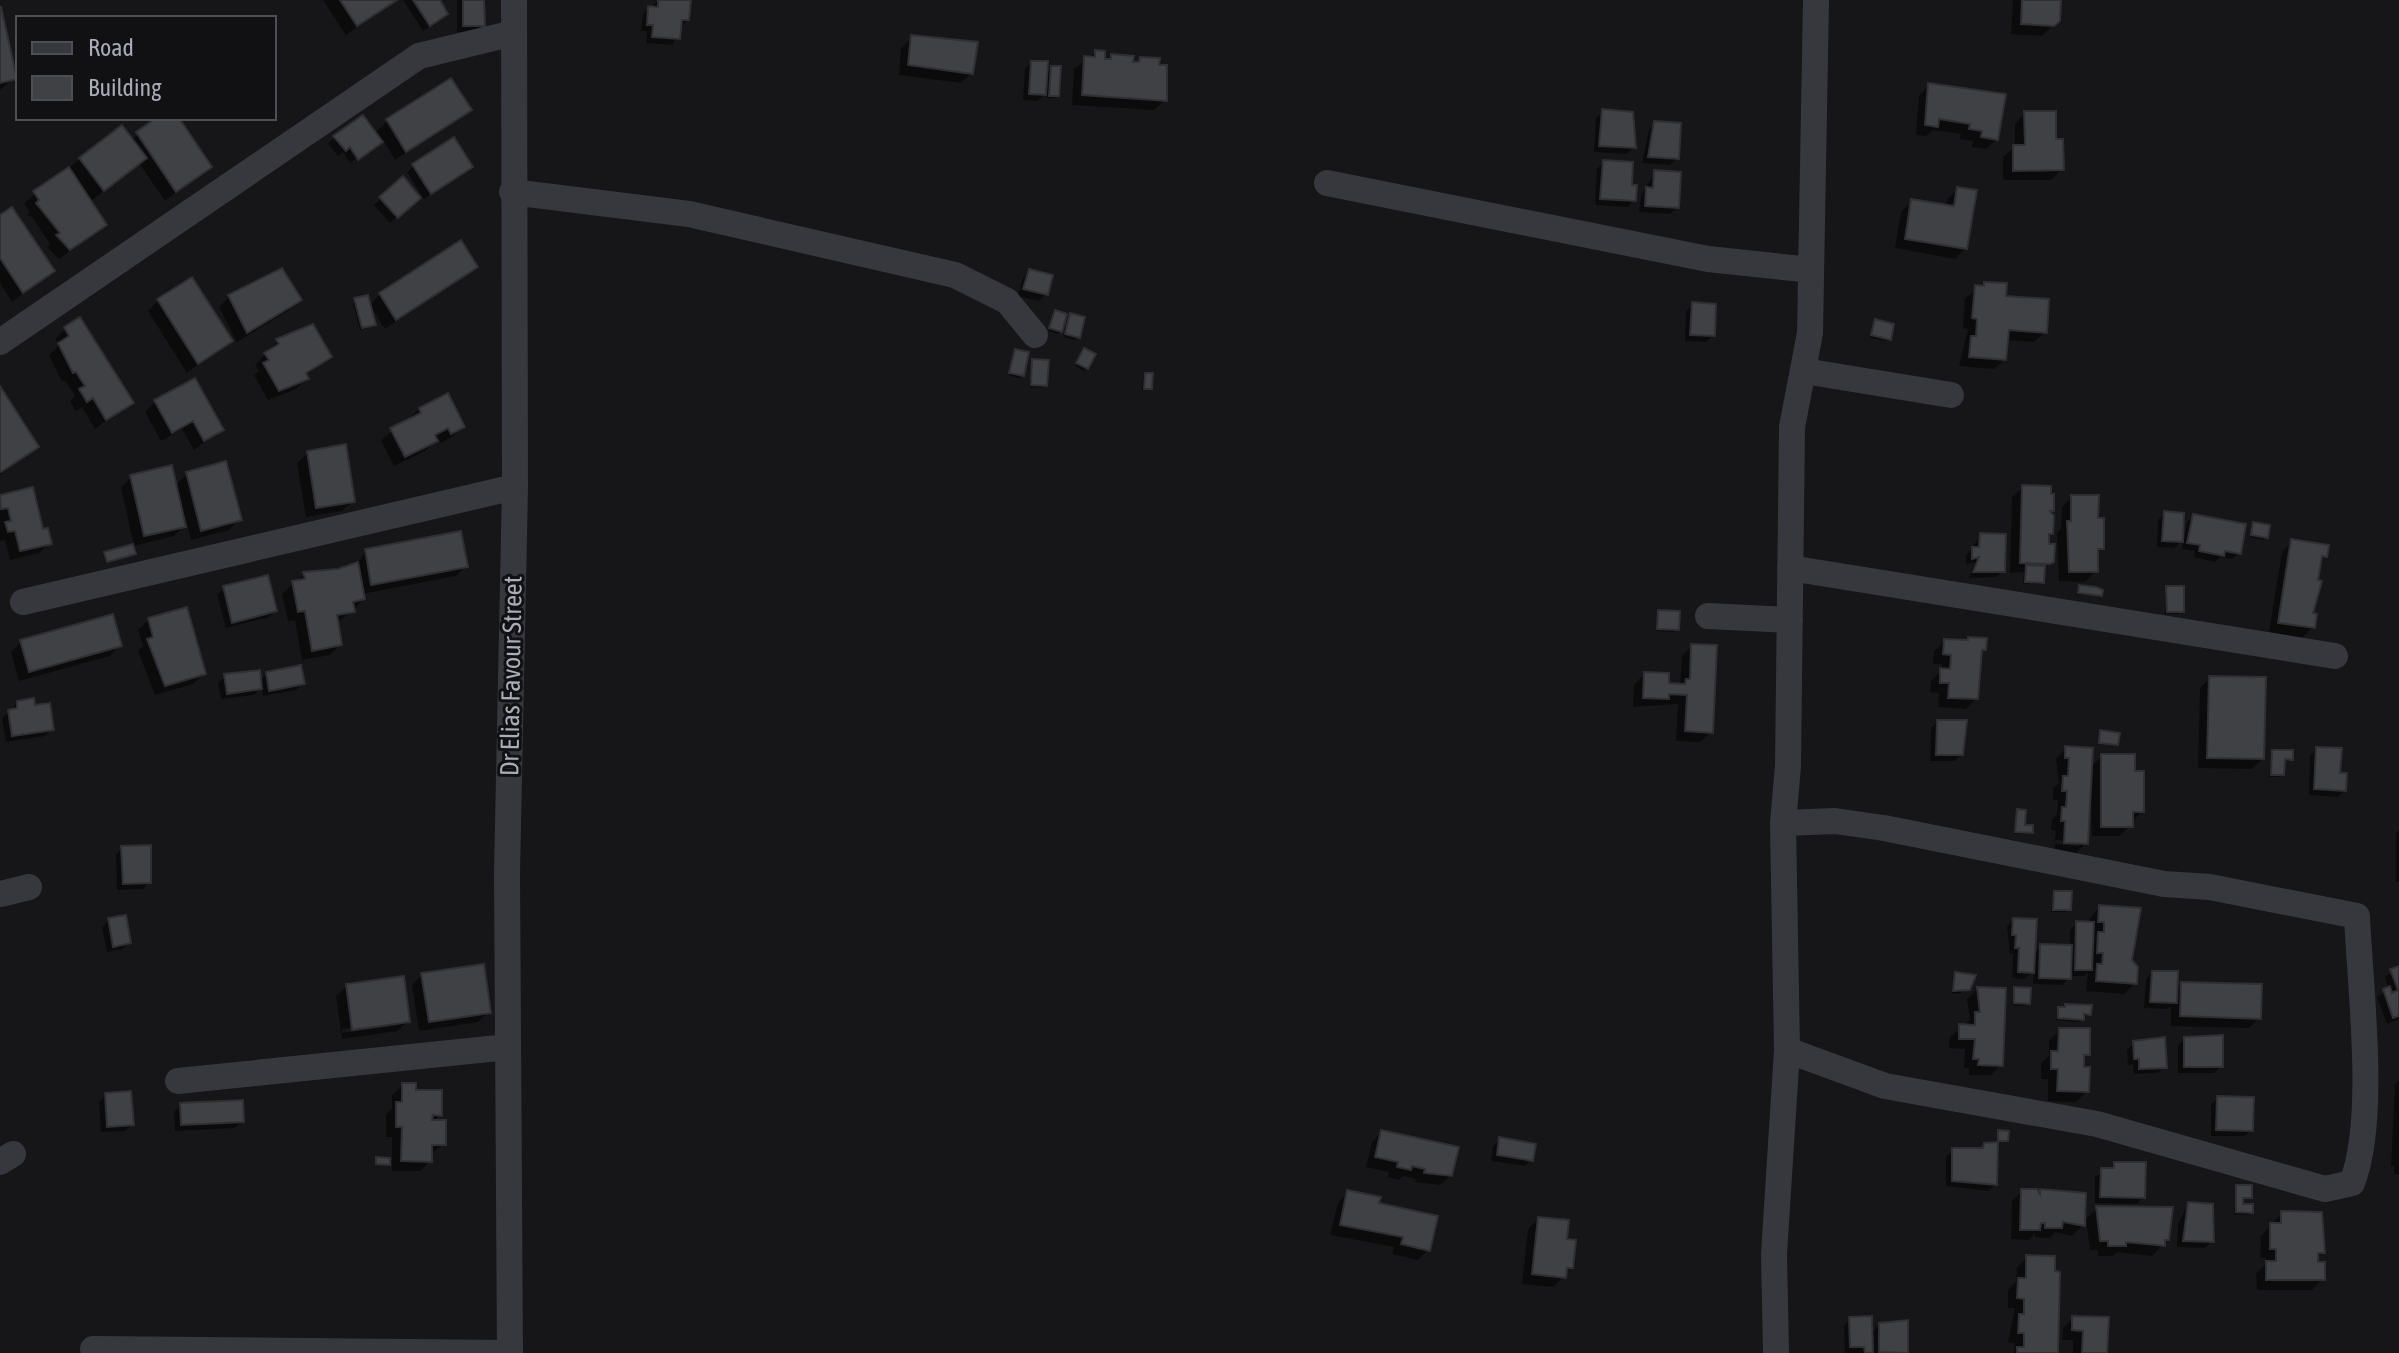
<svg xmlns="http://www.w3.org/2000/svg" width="2399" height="1353" font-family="'Asap Condensed',sans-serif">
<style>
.shadow{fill:#0007;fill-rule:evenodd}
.building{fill:#404145;stroke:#303034;stroke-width:2}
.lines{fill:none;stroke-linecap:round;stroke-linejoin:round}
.minor{stroke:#37383d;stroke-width:26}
.labels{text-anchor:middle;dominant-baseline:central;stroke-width:6;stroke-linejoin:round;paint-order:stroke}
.street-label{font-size:26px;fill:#a8adb8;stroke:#111113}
</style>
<rect width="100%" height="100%" fill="#161618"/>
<path class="shadow" d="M323 0H394L346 35Z
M403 0H437L446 14 423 31Z
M457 0H482V25L476 32H457Z
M659 0H668L687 19 672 45 646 43 647 31H641L643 14Z
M2013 0H2059L2058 20 2042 36 2011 34Z
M0 13 14 78 0 90Z
M912 38 972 73 961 83 899 75 901 48Z
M1096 52 1103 60 1112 56 1135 64 1140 59 1165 100 1154 110 1072 105 1074 69Z
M1031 63 1045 74 1051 68 1057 95 1054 98H1047V91L1038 101 1023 100 1025 69Z
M1929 85 1997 139 1986 149 1972 147 1973 141 1960 139 1961 134 1933 130 1926 136 1916 135 1919 96Z
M469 110 395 160 383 140 350 163 343 152 338 156 328 144 334 137 374 134 387 121Z
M1603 111 1634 147 1627 154 1594 152 1596 118Z
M2025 113 2054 141 2062 169 2051 180H2003V157L2015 147V124Z
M160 118H176L209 167 165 201 139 163 90 202 105 225 59 259 47 247 50 244 32 217 27 215 30 212 24 203 80 159 131 140Z
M1655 123 1677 158 1670 165 1642 163 1649 130Z
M1604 162 1630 187 1634 200 1628 207 1595 205 1597 169Z
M414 166 470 167 424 199 407 172Z
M1655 172 1677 207 1670 214 1639 212 1641 196Z
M402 179 412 204 390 223 374 205Z
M1958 189 1966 248 1955 259 1895 248 1901 212 1912 201 1946 207 1947 199Z
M0 217 53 271 12 302 0 283Z
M476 267 385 329 370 305 380 294Z
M1029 271 1046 294 1039 301 1018 296 1023 278Z
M1985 284 2045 332 2034 342 2006 340 2005 359 1994 369 1959 366 1968 329 1963 328 1965 298Z
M229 297 299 300 289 310 237 342 219 307Z
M356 300 373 324 371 327 360 330 353 303Z
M158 301 230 341 187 373 148 311Z
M1693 305 1713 335 1706 342 1685 341 1686 311Z
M1055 312 1060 331 1058 334 1048 331Z
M1071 315 1078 337 1075 340 1063 337Z
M1876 321 1889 339 1886 341 1870 338Z
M65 329 131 402 95 429 82 407 76 411 70 401 75 396 65 380 62 382 49 355 59 345 55 339Z
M278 341 330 357 305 376 307 379 296 389 268 400 254 375 259 371 255 365Z
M1016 351 1022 375 1019 378 1008 375Z
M1082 353 1086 368 1084 371 1075 366Z
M1033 361 1045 386 1043 388 1029 387Z
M1146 375 1150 389 1142 391 1143 377Z
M0 390 37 447 0 475Z
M155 402 221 430 194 450 182 429 161 441 145 412Z
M420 409 463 427 452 437 440 443 438 438 425 451 394 466 381 440Z
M308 453 353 501 342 511 306 517 297 463Z
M187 474 240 519 229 530 191 540 187 523 174 536 134 546 121 488 131 477 175 486Z
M2023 487 2048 518 2051 533 2047 537 2052 561 2043 570 2039 584H2023L2024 572 2010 573 2012 497Z
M31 489 41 531 49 543 39 553 10 560 5 540 0 541V497Z
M2072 497 2096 520 2102 548 2096 554V571L2085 582 2059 581 2057 533 2061 529 2062 507Z
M2165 514 2182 540 2174 548 2157 547 2158 520Z
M2194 516 2239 553 2232 559 2220 557 2215 562 2194 557 2195 551 2182 549 2187 522Z
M2254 524 2266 537 2263 540 2250 537Z
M1981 535 2003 571 1997 577 1969 578 1975 562 1966 564V556Z
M2292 542 2325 556 2319 563 2310 615 2313 627 2302 638 2269 632 2282 552Z
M366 551 466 566 456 576 362 594 363 599 353 611 336 623 340 645 330 655 302 660 295 620 288 621 282 594 304 574 356 565Z
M105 553 134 554 105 564Z
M2079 587 2100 595H2076Z
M224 588 275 611 269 617 226 628 217 595Z
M2167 588 2182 611 2179 614H2165Z
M1659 612 1677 629 1674 632 1656 631Z
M149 620 203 674 193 684 155 695 138 651 143 646 138 630Z
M1944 641 1984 650 1980 654 1976 699 1966 709 1938 707 1939 693 1930 692 1931 681 1941 670 1942 664H1933L1934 651Z
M21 642 120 645 110 656 19 681 11 652Z
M1692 646 1711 732 1700 742 1676 741 1678 704 1633 707 1634 685 1644 674 1667 685 1680 686 1682 656Z
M267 674 303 683 296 690 263 696 262 687 254 695 221 699 218 683 225 676 259 681Z
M2210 678 2262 759 2252 769 2198 768 2200 688Z
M17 703 34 708 52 729 45 736 6 742 2 718Z
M1937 722 1961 755 1954 761H1930L1931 728Z
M2101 732 2116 744 2097 745Z
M2066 748 2090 768 2102 756 2133 773 2142 811 2120 836H2092L2091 804H2088L2086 843 2075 854 2054 852 2055 844 2079 846V841L2055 840 2056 831 2051 830 2052 819 2057 814 2058 800H2053V788L2059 783 2056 759Z
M2317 749 2338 775 2344 790 2338 797 2309 795 2310 756Z
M2273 752 2291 759 2283 761 2279 777H2269Z
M2017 811 2023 826 2031 832 2028 834H2014Z
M2399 830V882H2396V834Z
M122 848 149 882 143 889 117 890 116 855Z
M2054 893 2069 909 2066 912H2051Z
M2100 907 2135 983 2124 994 2086 991 2088 972 2084 976H2069L2063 985 2033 984 2034 970 2025 979 2012 978 2013 954H2010L2007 926 2014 920 2033 954 2041 946 2070 947V930L2077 923H2089L2090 918Z
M109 920 129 943 122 949 107 952 102 927Z
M2399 968V1019L2387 1024 2377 997 2389 989 2385 977Z
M2152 973 2175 991 2182 984 2259 1018 2249 1028 2171 1026V1006L2168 1009 2144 1008 2146 979Z
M1956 974 1969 988 1959 994 1951 993Z
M422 975 489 1012 478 1022 419 1031 412 985Z
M347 986 408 1021 397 1031 342 1039 336 996ZM399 1021V1025L342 1033V1029Z
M1977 989 2001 1065 1991 1075H1969V1068H1964L1965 1049 1949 1048 1950 1037 1970 1020 1967 999Z
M2015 989 2028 1003 2025 1006 2012 1005Z
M2059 1009 2089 1014 2079 1022 2056 1020Z
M2060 1030 2088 1054 2082 1060 2087 1091 2076 1102 2048 1101V1079H2041V1063L2049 1056V1041Z
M2163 1039 2164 1067 2158 1073 2134 1074 2133 1064 2128 1065 2127 1050 2138 1040Z
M2185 1039 2221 1066 2214 1073H2178V1045Z
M2399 1081V1175L2394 1174V1166H2391L2395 1084Z
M403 1085 440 1115 433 1122 444 1144 430 1154V1161L420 1171H392V1137H386V1114L392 1109V1095Z
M106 1095 132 1124 125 1131 101 1132 99 1102Z
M2218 1098 2251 1130 2245 1136H2211V1104Z
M181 1105 242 1121 235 1128 175 1131 174 1112Z
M1382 1132 1451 1175 1440 1185 1415 1182 1416 1179 1403 1176 1399 1180 1388 1177 1389 1172 1366 1167 1372 1142Z
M1500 1140 1531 1160 1525 1166 1491 1161 1493 1146Z
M1984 1145 1995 1184 1989 1191 1946 1186V1157L1953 1150H1979Z
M2115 1164 2143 1197 2137 1204 2095 1203V1177Z
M2237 1187 2250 1197 2241 1200V1206L2251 1212 2248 1215 2234 1214Z
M2022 1191 2038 1194 2041 1191 2083 1225 2072 1236 2055 1232 2050 1238 2035 1237V1233L2028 1240 2011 1239 2012 1201Z
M1348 1192 1377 1204 1428 1250 1418 1260 1392 1254 1394 1247 1330 1235 1338 1203Z
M2188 1204 2212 1241 2205 1248 2177 1247 2178 1224Z
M2097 1208 2167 1240 2152 1256 2117 1252 2113 1256H2098V1250H2090L2086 1219Z
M2282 1213 2323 1252 2316 1258 2323 1279 2312 1290H2257L2256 1274 2266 1264V1258H2260L2261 1236Z
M1539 1219 1565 1240 1571 1267 1554 1287 1522 1284 1528 1229Z
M2027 1257 2054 1353H2014L2015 1343 2008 1342 2015 1308H2008V1290L2016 1282 2017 1267Z
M2073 1318 2105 1353H2073V1340H2062L2063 1328Z
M1850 1319 1870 1334 1879 1325 1906 1322V1353H1845L1844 1326Z"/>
<path class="building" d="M340 0H397L357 26Z
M413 0H440L448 14 430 26Z
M463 0H484L485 26H463Z
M658 0H691L689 20H682L680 39 652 37 653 25H647L648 6 658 7Z
M2022 0H2061L2060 21 2054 26 2021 24Z
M1 7 17 79 0 83V7Z
M911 35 978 42 973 74 908 65Z
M1095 50 1105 51V59H1111V54L1134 56 1133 62H1139L1140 57 1160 58 1159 65H1167V101L1082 95 1084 56 1095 57Z
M1031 61H1048L1046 95 1029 94Z
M1051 66H1061L1059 96H1049Z
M451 78 472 110 406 152 386 119Z
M1928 83 2006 94 1998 140 1981 137 1982 131 1969 129 1970 124 1939 119 1938 127 1925 125Z
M1602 109 1633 112 1636 148 1599 146Z
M2024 111H2056V139H2063L2064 170 2013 171V145H2025Z
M363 115 383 142 358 160 350 147 346 151 333 136Z
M156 118H179L212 167 176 192 136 132Z
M1654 121 1681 123 1679 159 1648 157Z
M122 125 147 158 104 191 79 158Z
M454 137 473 167 431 194 412 164Z
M1603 160 1633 162 1632 185H1637L1636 201 1600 199Z
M69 167 107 225 70 250 56 235 60 233 36 203 39 200 33 191Z
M1654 170 1681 172 1679 208 1645 206 1646 187 1653 188Z
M403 176 421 198 398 218 379 197Z
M1957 187 1977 190 1967 249 1905 239 1911 199 1954 206Z
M12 207 55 271 23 293 0 258V215Z
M461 240 478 267 396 320 379 293Z
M282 268 302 300 247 333 228 295Z
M1029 269 1053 275 1048 295 1023 289Z
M192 277 233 341 198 364 157 299Z
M1984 282 2007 283 2006 296 2049 299 2047 333 2009 330 2006 360 1969 357 1971 336H1976L1977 319 1972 318 1975 285 1984 286Z
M368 295 376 325 362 328 354 298Z
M1692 302 1716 304 1715 336 1690 335Z
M1055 310 1067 314 1062 332 1049 328Z
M1070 313 1085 317 1080 338 1065 334Z
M80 317 134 403 106 420 93 398 87 402 79 389 85 386 76 372 73 373 58 343 69 336 64 327Z
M1875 319 1894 324 1891 340 1871 335Z
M313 324 332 357 306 373 309 379 279 391 263 363 269 360 264 353 279 344 276 339Z
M1084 348 1096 354 1088 369 1076 363Z
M1015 349 1029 352 1024 376 1009 373Z
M1032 359 1049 360 1047 386 1031 385Z
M1145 373H1153L1152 389H1144Z
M195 378 224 430 204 441 193 421 172 433 154 400Z
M0 386 39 447 1 472 0 471Z
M448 393 465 427 451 434 448 428 435 435 438 441 405 457 390 428 421 413 419 408Z
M346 444 355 502 316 508 307 451Z
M226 461 242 520 201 531 186 472Z
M172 465 186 527 144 536 130 475Z
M2022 485 2051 486V494H2054V511H2050L2054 516 2053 534H2049V544H2055L2054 562 2050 564 2020 563Z
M33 487 43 529 48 528 52 544 20 551 15 531 8 532 5 522 11 521 8 508 1 509 0 495Z
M2071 495H2099L2098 518H2104V549H2098V572H2069L2067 521H2071Z
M2164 511 2184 513 2183 542 2162 541Z
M2193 514 2246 524 2241 554 2225 551 2224 556 2199 551 2200 545 2187 543Z
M2253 522 2270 525 2268 538 2251 535Z
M461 531 468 567 371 585 365 549Z
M1980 533 2006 534 2005 572H1973L1979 557 1972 559V547H1979Z
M2291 539 2329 545 2327 557 2322 556 2318 580 2322 581 2313 613 2317 614 2315 628 2278 623Z
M133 544 136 554 107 562 104 552Z
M358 562 365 599 353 602 355 612 337 615 342 645 312 651 305 611 298 612 292 581 305 579 303 572 338 569Z
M2026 565 2045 566 2044 583 2025 582Z
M268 575 277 611 232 623 223 586Z
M2079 585 2096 587 2103 590 2102 596 2078 593Z
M2166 586H2184V612H2167Z
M187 607 206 674 165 686 147 639 153 637 148 618Z
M1658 610 1680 611 1679 630 1657 629Z
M113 614 122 646 29 672 20 640Z
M1968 637 1987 638 1986 650H1982L1978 699 1948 698 1949 683H1940V668L1950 669 1951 655 1943 654 1944 639 1968 640Z
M1691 644 1717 645 1713 733 1685 731 1687 695 1669 694V699L1643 698 1644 672 1669 673V683L1685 684 1686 679H1690Z
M301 665 305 684 269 691 266 672Z
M260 670 262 689 227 694 224 674Z
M2209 676 2266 677 2264 759 2207 758Z
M34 698 35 705 50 703 54 730 12 736 8 710 17 708V701Z
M1937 720H1967L1963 755H1936Z
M2100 730 2120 733 2118 745 2099 743Z
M2065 746 2093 748 2088 844 2064 843 2065 821H2061L2062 807H2066L2067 791H2062L2063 776H2068L2069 758H2065Z
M2316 747 2342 748 2340 773H2347L2346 791 2314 789Z
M2272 750H2293V760L2285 759 2284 775H2271Z
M2101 754H2135V771H2144V812H2133V827H2101Z
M2017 809 2026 810 2025 825H2033V833L2015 832Z
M151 845V883L123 884 121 846Z
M2054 891H2072L2071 910H2053Z
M2099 905 2141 908 2132 960 2138 967 2137 984 2096 981 2097 964H2102L2103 953H2097L2098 932H2104V922H2098Z
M126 915 131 943 113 947 108 918Z
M2013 918 2037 919 2034 973 2018 972 2019 948H2015L2016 935H2012Z
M2076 921 2094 922 2092 970H2075Z
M2040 944 2072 945 2071 979 2039 978Z
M484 964 491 1013 429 1022 421 973Z
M2399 966V1016L2393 1018 2383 989 2390 986 2392 993 2398 990 2390 969Z
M2152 971H2178L2177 1003 2150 1002Z
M1955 972 1976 975 1970 990 1953 991Z
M404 976 410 1022 352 1030 346 984Z
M2181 982 2262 984 2261 1019 2180 1016Z
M1977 987 2006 988 2003 1066 1978 1065 1979 1059H1973L1975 1039H1959V1024L1975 1025V1012H1980Z
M2014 987 2031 988 2030 1004 2014 1003Z
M2065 1004 2092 1005 2091 1015 2084 1014V1020L2058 1018V1007H2065Z
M2059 1028H2090V1055H2084V1067H2090L2089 1092 2057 1091 2058 1069H2051V1051H2058Z
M2223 1035V1067H2184V1037Z
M2165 1037 2167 1068 2139 1069V1059H2134L2133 1041Z
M402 1083H416V1090H442V1116L433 1115 432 1120H446V1145H432V1162L401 1161 402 1127H396V1102H402Z
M131 1091 134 1125 107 1127 105 1093Z
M2217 1096 2254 1097 2253 1131 2216 1130Z
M243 1100 244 1122 181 1125 180 1103Z
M1381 1130 1459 1147 1452 1176 1424 1173 1425 1169 1412 1166 1411 1170 1397 1167 1398 1162 1375 1157Z
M1998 1130 2009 1131 2008 1141H1998Z
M1499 1137 1536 1144 1533 1161 1497 1155Z
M1998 1142 1997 1185 1952 1181V1148H1983L1984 1143Z
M376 1157 390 1158V1165L376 1164Z
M2114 1162H2146L2145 1198 2100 1197 2101 1168H2114Z
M2236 1185H2252V1198H2243V1204H2253V1213L2236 1212Z
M2021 1189H2037L2040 1194V1189L2086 1193 2085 1226 2063 1222 2062 1228H2045V1223H2041L2040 1230H2020Z
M1347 1190 1381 1197 1379 1203 1438 1216 1430 1251 1401 1244 1403 1237 1340 1225Z
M2188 1202 2213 1204 2214 1242 2183 1241Z
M2096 1206 2173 1207 2169 1240H2165V1246L2126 1242V1246H2108V1241H2100Z
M2281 1211 2322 1212 2325 1253H2318V1262H2325V1280H2266V1261H2276V1249H2270V1223H2281Z
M1538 1217 1569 1220 1567 1239 1576 1240 1573 1268H1567L1566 1278 1532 1274Z
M2026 1255 2055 1256V1271L2060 1272 2058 1353H2017V1347H2024V1333H2018L2019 1314H2024V1299L2017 1298 2018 1278H2026Z
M1872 1316 1873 1353H1865L1864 1347H1850L1849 1317Z
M2072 1316 2109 1317 2107 1353H2082L2083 1331 2072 1330Z
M1908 1320V1353L1879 1352V1323Z"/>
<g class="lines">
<path class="minor" d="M1327 183 1708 259 1811 270
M512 192 689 214 955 275 1007 301 1035 335
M0 342 419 56 514 33
M1804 371 1951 395
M1790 568 2335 656
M23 602 515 487
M1708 616 1790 620
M1783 823 1835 821 1884 828 2164 884 2210 887 2357 916C2360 988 2377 1119 2352 1183L2325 1189 2097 1124 1885 1086 1787 1050
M0 894 29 887
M178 1081 508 1047
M0 1162 13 1154
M93 1349 510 1353
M510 1353 507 873 515 487 514 0
M1776 1353 1774 1254 1787 1050 1783 823 1788 766 1792 427 1810 333 1816 0"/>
</g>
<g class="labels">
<g class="street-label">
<text transform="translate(511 676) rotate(-89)">Dr Elias Favour Street</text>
</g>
</g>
<rect x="16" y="16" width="260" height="104" fill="#111113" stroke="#4d4f55" stroke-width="2"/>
<rect x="32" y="42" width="40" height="12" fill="#37383d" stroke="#4d4f55" stroke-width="2"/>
<text x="88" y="56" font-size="24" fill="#a8adb8">Road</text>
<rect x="32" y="76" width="40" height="24" fill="#404145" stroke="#4d4f55" stroke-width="2"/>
<text x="88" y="96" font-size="24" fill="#a8adb8">Building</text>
</svg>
